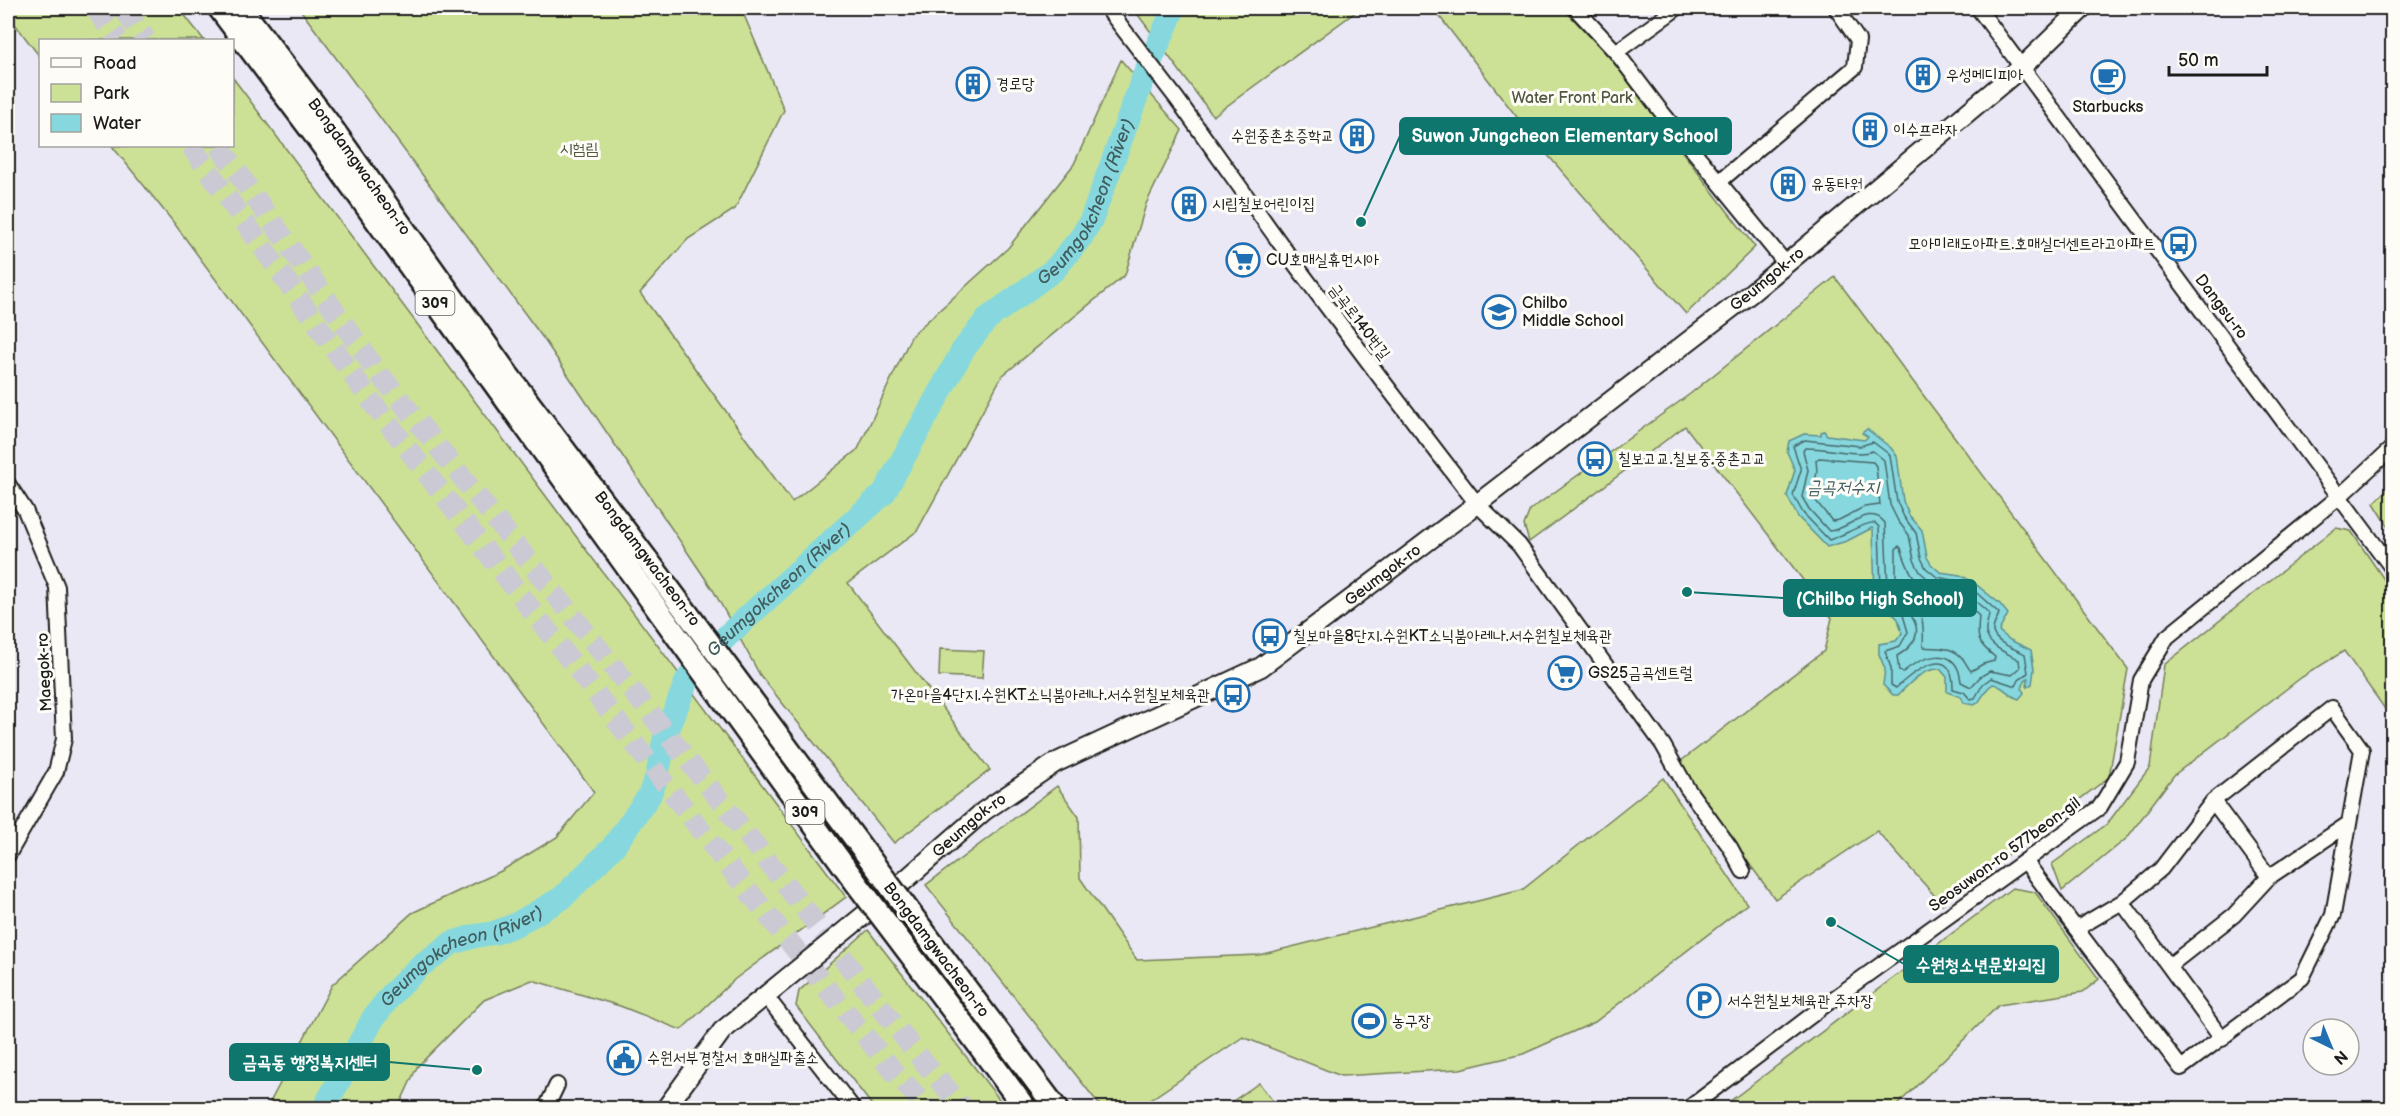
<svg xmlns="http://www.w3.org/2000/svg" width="2400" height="1116" font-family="'Balsamiq Sans','Poor Story',sans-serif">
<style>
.green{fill:#cce196;stroke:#747e59;stroke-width:1.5}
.water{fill:#86d8de;stroke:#5c8d90;stroke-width:1.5}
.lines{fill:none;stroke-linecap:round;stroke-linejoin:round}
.shore{stroke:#46676a;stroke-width:1.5}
.river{stroke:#86d8de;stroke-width:24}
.highway-tunnel{stroke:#cbc9d4;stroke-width:21;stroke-dasharray:21 10;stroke-linecap:butt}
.minor-casing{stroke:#1c1c1c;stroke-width:18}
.major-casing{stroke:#1c1c1c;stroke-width:22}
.highway-casing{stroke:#1c1c1c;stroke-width:26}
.minor{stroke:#fdfcf7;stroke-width:14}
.major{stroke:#fdfcf7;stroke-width:18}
.highway{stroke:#fdfcf7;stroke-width:21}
.highway-bridge-casing{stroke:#1c1c1c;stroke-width:26;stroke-linecap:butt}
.highway-bridge{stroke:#fdfcf7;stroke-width:21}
.labels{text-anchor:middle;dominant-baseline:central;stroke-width:6;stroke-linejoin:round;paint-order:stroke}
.shield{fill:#fdfcf7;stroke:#605f5e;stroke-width:1.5}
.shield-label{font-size:15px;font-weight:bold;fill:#1c1c1c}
.poi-label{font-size:16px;fill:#1c1c1c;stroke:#fdfcf7;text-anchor:start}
.park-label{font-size:16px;fill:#515741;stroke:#fdfcf7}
.street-label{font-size:16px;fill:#1c1c1c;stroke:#fdfcf7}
.water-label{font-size:18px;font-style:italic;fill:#415e60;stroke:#fdfcf7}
.leader{fill:none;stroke:#0f766e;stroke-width:2}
.callout-dot{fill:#0f766e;stroke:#fdfcf7;stroke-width:2}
.callout{fill:#0f766e;stroke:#0f766e;stroke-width:2}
.callout-label{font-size:18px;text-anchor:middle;font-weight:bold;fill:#fff}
</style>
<rect width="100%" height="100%" fill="#eae8f4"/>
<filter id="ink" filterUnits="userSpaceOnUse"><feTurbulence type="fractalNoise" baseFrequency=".0167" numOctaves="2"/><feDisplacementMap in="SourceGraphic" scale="12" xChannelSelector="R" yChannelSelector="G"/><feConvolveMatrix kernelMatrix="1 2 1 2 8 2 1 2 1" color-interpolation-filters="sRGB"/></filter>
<g filter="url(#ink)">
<path class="green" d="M8 8H179L204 40H40V57L8 15Z
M299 8H741L784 110 735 209 688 239 640 293 792 502 858 449 912 335 1008 248 1074 164 1121 60 1182 130 1146 204 1125 275 1002 376 917 531 848 583 990 770 894 843 760 675 713 590 543 338Z
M1133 8H1361L1213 116Z
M1433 8H1563L1611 59 1755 247 1686 314 1533 138Z
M233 78 846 897 735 979 681 1030 620 1006 532 980 484 1000 417 1067 398 1108H267L332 985 412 913 501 871 557 837 594 792 174 223 112 146H232Z
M1835 277 2128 669 2109 777 1942 904 1877 831 1775 899 1686 777 1681 761 1824 651 1832 618 1685 426 1529 542 1524 525 1530 510 1690 394Z
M2392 485V532L2374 503Z
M2336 528 2351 531 2392 591V719L2344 651 2302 677 2174 775 2127 838 2062 891 2052 864 2107 824 2150 767 2164 665Z
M940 649 984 651 982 678 939 676Z
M1663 778 1747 904 1595 1022 1523 1054 1460 1069 1341 1076 1243 1037 1138 1108H1102L926 885 1057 786 1079 817 1080 878 1137 960 1259 955 1522 890Z
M2012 888 2035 892 2099 979 2083 992 1999 1005 1894 1108H1802L1795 1105 1771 1108H1721Z
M868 930 1006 1108H874L796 1006 799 991Z
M1259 1083 1278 1108H1223Z"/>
<path class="water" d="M1867 429 1891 448 1897 456 1903 501 1909 515 1922 530 1927 557 1931 564 1940 572 1960 575 1973 582 2000 604 2008 614 1999 631 2010 640 2031 650 2034 669 2032 684 2027 687 2028 678 2025 680 2022 689 2024 693 2019 699C2009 696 2004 686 1993 684L1988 688 1978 703 1974 705 1964 703 1961 697 1947 692V677L1940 669C1923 668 1909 684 1898 695H1893L1883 685 1885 669 1879 654V644L1896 641 1902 633 1898 619 1875 596 1873 529 1872 528 1847 541 1827 547 1798 517 1787 496 1795 470 1787 452 1789 441 1804 434 1821 435V432L1824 431 1827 435 1864 440 1868 437 1862 433Z"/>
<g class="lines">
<path class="shore" d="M1805 440 1860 446 1873 442 1890 455 1897 502 1904 517 1916 533 1921 558 1926 568 1937 577 1958 581 1970 587 1999 613C1998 618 1992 626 1993 632 1996 644 2016 649 2025 654L2028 673 2020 678 2016 686 1991 678 1983 684 1975 698 1970 699 1964 692 1953 689C1954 641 1914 671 1896 688L1891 685V668L1885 651 1900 646 1908 632 1903 615 1881 592 1879 527 1875 523C1866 521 1841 537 1829 540L1803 513 1793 495 1801 470 1793 446Z
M1805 448C1825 447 1855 457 1873 451L1884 460 1890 505 1898 521 1909 535 1914 560 1920 572 1934 584 1955 588 1966 593 1989 613C1989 619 1985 626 1986 632 1988 647 2008 653 2019 660L2020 668 2012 675 1990 671 1980 677 1971 687 1961 682C1957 644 1924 655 1903 672L1899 671 1897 656C1936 633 1908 611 1888 589L1885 523C1870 502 1847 531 1829 531L1809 509 1802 497 1808 470 1803 451Z
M1819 458 1873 462 1876 466 1880 505 1864 507 1839 520 1832 521 1812 496 1817 472 1816 460Z
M1899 546 1901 548C1920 611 1943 580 1979 616 1977 638 1976 642 1995 657L1994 661 1983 664 1971 671C1968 668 1966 663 1963 659 1952 645 1937 649 1923 647 1925 612 1921 609 1896 584V549Z"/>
<path class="river" id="s1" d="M324 1108 374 1017 392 994 420 966 452 943 475 936 494 933 515 925 562 898 613 847 649 796 657 776 665 737 687 680 702 661 729 634 884 493 963 350 987 319 1055 269 1082 236 1092 218 1144 76 1174 8"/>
<path class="highway-tunnel" d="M95 8 118 40
M123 8 146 40
M191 146 371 401 726 863 895 1073 928 1108
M219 146 374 367 741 827 918 1055 963 1108"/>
<g class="minor-casing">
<path id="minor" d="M1107 8 1177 99 1295 264 1385 384 1477 504 1519 545 1663 745 1687 788 1730 847 1743 871
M1575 8 1616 52 1660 110 1786 264
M1978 8 2392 568
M1616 52 1677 8
M1720 181 1855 67 1858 40 1836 8
M8 484 25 510 57 587 64 739 56 772 8 855
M2213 801 2269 877
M2025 861 2181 1068 2302 978 2333 915 2362 750 2332 708 2213 801 2161 869 2122 902 2076 929
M2122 902 2222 1039
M2169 966 2234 915 2269 877 2348 824
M765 995 853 1108
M546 1108 557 1085
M1689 1108 1829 1002 2100 807 2127 762 2141 680 2167 637 2340 496 2392 448"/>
</g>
<g class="major-casing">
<g id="major">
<path id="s2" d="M666 1108 722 1031 879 903 984 811 1055 763 1261 667 1477 504 1751 293 2022 67 2083 8"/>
</g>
</g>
<g class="highway-casing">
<g id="highway">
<path d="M219 8 314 134 650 599"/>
<path id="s3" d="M241 8 327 121 508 375 667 586"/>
<path d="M980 1007 1056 1108"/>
<path d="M963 1024 1025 1108"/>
</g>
</g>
<use href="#minor" class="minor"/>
<use href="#major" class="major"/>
<use href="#highway" class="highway"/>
<g class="highway-bridge-casing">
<path id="highway-bridge" d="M667 586 980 1007
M650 599 857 884 963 1024"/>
</g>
<use href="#highway-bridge" class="highway-bridge"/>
</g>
</g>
<defs>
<g id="building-ring" transform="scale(1.725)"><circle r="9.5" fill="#fdfcf7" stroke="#1f6fb2" stroke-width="1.5"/><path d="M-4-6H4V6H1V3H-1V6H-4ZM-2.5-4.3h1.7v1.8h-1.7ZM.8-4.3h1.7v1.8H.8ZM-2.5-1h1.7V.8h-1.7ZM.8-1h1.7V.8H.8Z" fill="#1f6fb2"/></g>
<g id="cafe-ring" transform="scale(1.725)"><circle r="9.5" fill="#fdfcf7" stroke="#1f6fb2" stroke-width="1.5"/><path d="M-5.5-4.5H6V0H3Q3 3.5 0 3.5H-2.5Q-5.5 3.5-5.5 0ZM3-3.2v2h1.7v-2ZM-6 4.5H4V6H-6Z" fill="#1f6fb2"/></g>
<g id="bus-ring" transform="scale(1.725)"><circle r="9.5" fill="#fdfcf7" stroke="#1f6fb2" stroke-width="1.5"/><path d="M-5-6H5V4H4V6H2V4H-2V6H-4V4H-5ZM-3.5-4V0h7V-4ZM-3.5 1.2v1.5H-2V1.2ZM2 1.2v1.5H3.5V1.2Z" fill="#1f6fb2"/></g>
<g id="supermarket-ring" transform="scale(1.725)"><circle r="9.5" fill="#fdfcf7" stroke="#1f6fb2" stroke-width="1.5"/><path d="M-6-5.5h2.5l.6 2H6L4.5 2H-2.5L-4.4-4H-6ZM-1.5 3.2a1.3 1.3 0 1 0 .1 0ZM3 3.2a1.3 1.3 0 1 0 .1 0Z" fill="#1f6fb2"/></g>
<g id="school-ring" transform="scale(1.725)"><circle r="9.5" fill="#fdfcf7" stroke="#1f6fb2" stroke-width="1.5"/><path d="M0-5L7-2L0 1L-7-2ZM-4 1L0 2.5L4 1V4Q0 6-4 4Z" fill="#1f6fb2"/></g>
<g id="parking-ring" transform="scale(1.725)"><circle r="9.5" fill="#fdfcf7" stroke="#1f6fb2" stroke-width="1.5"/><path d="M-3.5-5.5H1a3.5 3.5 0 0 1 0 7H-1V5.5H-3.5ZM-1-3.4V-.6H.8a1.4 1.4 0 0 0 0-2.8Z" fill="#1f6fb2"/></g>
<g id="stadium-ring" transform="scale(1.725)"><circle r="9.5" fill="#fdfcf7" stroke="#1f6fb2" stroke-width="1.5"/><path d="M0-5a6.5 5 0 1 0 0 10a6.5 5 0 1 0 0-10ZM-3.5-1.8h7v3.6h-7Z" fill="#1f6fb2"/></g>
<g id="civic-ring" transform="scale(1.725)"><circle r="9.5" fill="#fdfcf7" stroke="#1f6fb2" stroke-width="1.5"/><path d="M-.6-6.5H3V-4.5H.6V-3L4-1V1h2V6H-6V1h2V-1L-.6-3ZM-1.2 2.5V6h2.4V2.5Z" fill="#1f6fb2"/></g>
</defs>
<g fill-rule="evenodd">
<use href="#building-ring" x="1923" y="75"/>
<use href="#cafe-ring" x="2108" y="77"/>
<use href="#building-ring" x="973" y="84"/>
<use href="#building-ring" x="1870" y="130"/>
<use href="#building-ring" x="1357" y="136"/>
<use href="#building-ring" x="1788" y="184"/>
<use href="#building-ring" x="1189" y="204"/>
<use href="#bus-ring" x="2179" y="244"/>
<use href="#supermarket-ring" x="1243" y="260"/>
<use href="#school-ring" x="1499" y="312"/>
<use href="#bus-ring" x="1595" y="459"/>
<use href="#bus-ring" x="1270" y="636"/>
<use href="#supermarket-ring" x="1565" y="673"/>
<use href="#bus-ring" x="1233" y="695"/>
<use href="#parking-ring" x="1704" y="1001"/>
<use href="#stadium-ring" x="1369" y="1021"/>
<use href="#civic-ring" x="624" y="1058"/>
</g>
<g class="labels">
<g class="shield">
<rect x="415.5" y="291" width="39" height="24" rx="4.5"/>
<rect x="785.5" y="800" width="39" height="24" rx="4.5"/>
</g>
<g class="shield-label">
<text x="435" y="303">309</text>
<text x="805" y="812">309</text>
</g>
<g class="poi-label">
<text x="1946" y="75">우성메디피아</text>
<text x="996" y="84">경로당</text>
<text x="2108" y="107" text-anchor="middle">Starbucks</text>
<text x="1893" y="130">이수프라자</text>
<text x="1334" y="136" text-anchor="end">수원중촌초증학교</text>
<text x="1811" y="184">유동타워</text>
<text x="1212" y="204">시립칠보어린이집</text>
<text x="2156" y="244" text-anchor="end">모아미래도아파트.호매실더센트라고아파트</text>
<text x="1266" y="260">CU호매실휴먼시아</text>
<text x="1522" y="303">Chilbo<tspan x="1522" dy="18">Middle School</tspan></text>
<text x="1618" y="459">칠보고교.칠보중.중촌고교</text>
<text x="1293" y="636">칠보마을8단지.수원KT소닉붐아레나.서수원칠보체육관</text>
<text x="1588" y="673">GS25금곡센트럴</text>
<text x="1210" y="695" text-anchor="end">가온마을4단지.수원KT소닉붐아레나.서수원칠보체육관</text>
<text x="1727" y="1001">서수원칠보체육관 주차장</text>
<text x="1392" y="1021">농구장</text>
<text x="647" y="1058">수원서부경찰서 호매실파출소</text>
</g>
<g class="park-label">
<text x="1572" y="98">Water Front Park</text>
<text x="579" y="149">시험림</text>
</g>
<g class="street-label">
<text stroke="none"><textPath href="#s3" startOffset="198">Bongdamgwacheon-ro</textPath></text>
<text stroke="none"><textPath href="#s2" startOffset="1388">Geumgok-ro</textPath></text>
<text transform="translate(2221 307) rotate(53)">Dangsu-ro</text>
<text transform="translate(1359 322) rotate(53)">금곡로140번길</text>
<text transform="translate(647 559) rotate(53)">Bongdamgwacheon-ro</text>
<text stroke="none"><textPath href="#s2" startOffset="903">Geumgok-ro</textPath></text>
<text transform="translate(45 672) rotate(-93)">Maegok-ro</text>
<text stroke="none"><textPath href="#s2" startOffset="417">Geumgok-ro</textPath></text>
<text transform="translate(2005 855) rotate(-36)">Seosuwon-ro 577beon-gil</text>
<text transform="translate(936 950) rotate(53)">Bongdamgwacheon-ro</text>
</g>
<g class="water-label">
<text stroke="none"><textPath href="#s1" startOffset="1222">Geumgokcheon (River)</textPath></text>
<text x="1843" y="487">금곡저수지</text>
<text stroke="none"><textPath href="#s1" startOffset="718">Geumgokcheon (River)</textPath></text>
<text stroke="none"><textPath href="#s1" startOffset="214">Geumgokcheon (River)</textPath></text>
</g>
</g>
<path class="leader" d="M1361 222L1400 136M1687 592L1784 598M1831 922L1904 964M477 1070L389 1062"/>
<g class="callout-dot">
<circle cx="1361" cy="222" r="6"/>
<circle cx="1687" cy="592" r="6"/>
<circle cx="1831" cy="922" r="6"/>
<circle cx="477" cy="1070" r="6"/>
</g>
<g class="callout">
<rect x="1400" y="118" width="331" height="36" rx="6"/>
<rect x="1784" y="580" width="192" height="36" rx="6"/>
<rect x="1904" y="946" width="154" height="36" rx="6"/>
<rect x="230" y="1044" width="159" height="36" rx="6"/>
</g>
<g class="callout-label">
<text x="1565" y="142">Suwon Jungcheon Elementary School</text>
<text x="1880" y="605">(Chilbo High School)</text>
<text x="1981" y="971">수원청소년문화의집</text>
<text x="310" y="1068">금곡동 행정복지센터</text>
</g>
<rect width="2400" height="1116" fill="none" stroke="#fdfcf7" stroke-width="30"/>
<rect x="15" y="15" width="2370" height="1086" fill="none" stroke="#1c1c1c" stroke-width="2" filter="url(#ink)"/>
<rect x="39" y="39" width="195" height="108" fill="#fdfcf7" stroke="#a3a29f" stroke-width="1.5"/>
<rect x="51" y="58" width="30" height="9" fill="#fdfcf7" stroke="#a3a29f" stroke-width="1.5"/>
<text x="93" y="69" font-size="18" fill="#1c1c1c">Road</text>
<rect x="51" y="84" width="30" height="18" fill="#cce196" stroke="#a3a29f" stroke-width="1.5"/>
<text x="93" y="99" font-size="18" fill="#1c1c1c">Park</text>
<rect x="51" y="114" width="30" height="18" fill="#86d8de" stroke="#a3a29f" stroke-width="1.5"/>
<text x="93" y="129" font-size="18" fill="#1c1c1c">Water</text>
<g transform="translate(2331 1047) rotate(137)"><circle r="28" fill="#fdfcf7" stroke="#a3a29f" stroke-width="1.5"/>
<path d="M0-4.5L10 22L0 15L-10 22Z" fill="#1f6fb2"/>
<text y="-9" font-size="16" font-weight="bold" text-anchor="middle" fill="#1c1c1c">N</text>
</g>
<path d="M2169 66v9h98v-9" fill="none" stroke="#1c1c1c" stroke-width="3"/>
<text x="2178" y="66" font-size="18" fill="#1c1c1c" stroke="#fdfcf7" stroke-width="4.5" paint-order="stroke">50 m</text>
</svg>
